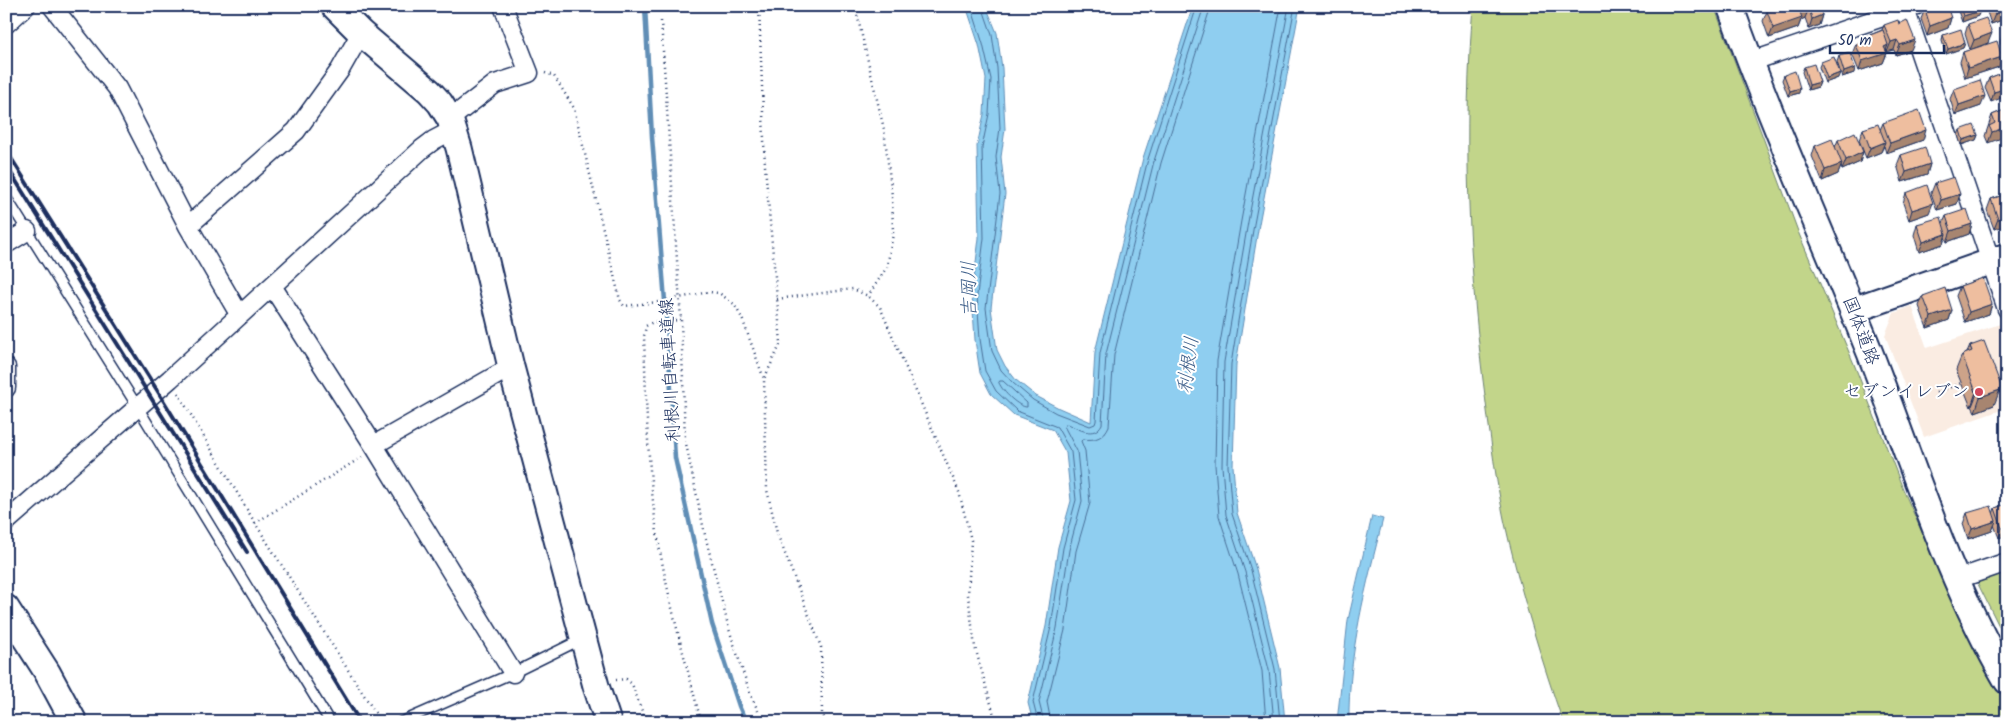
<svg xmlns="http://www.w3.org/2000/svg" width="2013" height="728" font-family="Kalam,'Klee One',sans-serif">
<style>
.built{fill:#faece2}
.green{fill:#c2d58a;stroke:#6e8274}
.water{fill:#8fcef0;stroke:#618eb6}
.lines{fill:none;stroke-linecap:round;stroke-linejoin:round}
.shore{stroke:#496f98;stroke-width:1}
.stream{stroke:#618eb6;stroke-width:4.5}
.lane-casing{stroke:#1b2f5e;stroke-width:12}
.street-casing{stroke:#1b2f5e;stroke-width:21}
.secondary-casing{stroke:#1b2f5e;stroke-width:29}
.path{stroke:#1b2f5e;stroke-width:2.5;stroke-dasharray:1 4;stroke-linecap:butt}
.lane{stroke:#fff;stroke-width:9}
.street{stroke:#fff;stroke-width:18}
.secondary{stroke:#fff;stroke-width:25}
.rail{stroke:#1b2f5e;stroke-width:4}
.wall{fill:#cda389;stroke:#1b2f5e}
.shaded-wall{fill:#a7856f;stroke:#1b2f5e}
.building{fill:#eebe9f;stroke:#1b2f5e}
.poi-dot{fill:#d1495b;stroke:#fff;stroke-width:2}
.labels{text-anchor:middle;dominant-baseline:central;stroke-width:4;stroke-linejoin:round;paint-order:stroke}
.street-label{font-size:18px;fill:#1b2f5e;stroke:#fff}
.poi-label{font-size:18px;fill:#1b2f5e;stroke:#fff;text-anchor:end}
.water-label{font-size:19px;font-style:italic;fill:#3e5f8a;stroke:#fff}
</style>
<rect width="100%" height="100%" fill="#fff"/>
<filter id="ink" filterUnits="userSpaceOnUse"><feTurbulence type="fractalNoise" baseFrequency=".02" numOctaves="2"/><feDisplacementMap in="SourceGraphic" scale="10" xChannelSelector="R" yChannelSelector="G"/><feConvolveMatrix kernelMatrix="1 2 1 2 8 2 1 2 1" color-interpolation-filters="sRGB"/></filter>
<g filter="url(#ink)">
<path class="built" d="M1912 306 1927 348 2003 323 2007 334V408L1924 437 1885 335 1894 313Z"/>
<path class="green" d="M1473 6H1714L1799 234 1854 364 1903 489 1965 631 2007 705V722H1563C1542 662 1524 602 1509 541 1496 488 1490 433 1483 380 1468 256 1463 131 1473 6Z
M2007 569V642L1976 580Z"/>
<path class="water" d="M966 6H986L997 33 1002 68 1005 129 1001 157 1005 194 991 308 997 350 1005 366 1016 380 1036 396 1059 408 1091 422 1095 352 1143 158 1193 6H1300L1259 224 1236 364 1233 466 1237 513 1256 569 1280 668 1285 722H1033L1028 703 1046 626 1058 547 1071 501 1066 453 1053 430 1014 415 991 394 980 373 975 340 972 295 979 238 977 146 984 114 986 79 979 45Z
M1372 516 1383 519C1366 586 1348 653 1349 722H1337L1348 620Z"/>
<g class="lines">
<path class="shore" d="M971 6 983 44 991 79 989 114 982 147 984 238 977 295 980 339 985 371 996 391 1017 411 1057 427 1071 452 1076 500 1063 548 1051 627 1033 702 1038 722
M982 6 992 35 997 68 1000 128 996 157 1000 194 986 308 992 351 1001 370 1013 383 1033 400 1056 413 1090 426 1095 424 1096 421 1100 353 1148 159 1197 6
M1000 381H1003L1027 403V407C1018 407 1003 392 999 383Z
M1044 722 1039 702 1057 628 1069 550 1082 501 1077 451 1064 426 1067 424C1079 429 1094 439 1102 424L1106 354 1154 161 1204 6
M1051 722 1047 702 1065 630 1076 551 1090 503 1085 451 1081 441 1083 439C1096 441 1104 437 1109 426L1114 355 1161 163 1211 6
M1266 722 1262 671 1238 574 1219 516 1215 465 1217 361 1241 221 1281 6
M1274 722 1269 670 1245 572 1226 515 1222 466 1224 362 1248 222 1289 6
M1280 722 1275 669 1251 570 1232 514 1228 466 1231 364 1254 224 1295 6"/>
<path class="stream" d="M645 6 652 137 668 339 675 458 712 624 739 706 746 722"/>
<g class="lane-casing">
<path id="lane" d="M6 197 137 406 330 722
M401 722 513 673 582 639"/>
</g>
<g class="street-casing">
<path id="street" d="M52 6 117 88 188 226 239 314
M1904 6 2007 309
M6 24 26 6
M1750 62 1915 6
M450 119 495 84 529 73 503 6
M188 226 296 131 340 70 361 33
M6 244 27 231
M272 286 376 449 513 673
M6 367V388
M374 445 511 367
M6 522 170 379 422 149 434 140 453 130
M1955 580 2007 562"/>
</g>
<g class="secondary-casing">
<path id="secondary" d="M334 6 361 33 429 91 440 103 450 119 459 148 511 367 596 686 608 722
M1730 6C1772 124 1824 237 1870 353 1913 464 1947 578 2007 681
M1853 310 2007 256
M6 608 47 672 74 722"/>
</g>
<path class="path" d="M660 6 681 320 685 439 705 535 729 629 750 693 763 722
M759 6 765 166 781 343 764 379
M855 6 884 129 892 196 893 234 887 267 868 296
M545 73 554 76 574 108 620 300 624 306 658 302 709 292 719 293 734 304 742 318 764 379 767 490 777 533 821 647 822 713 826 722
M777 299 853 289 868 296 880 307 959 492 971 540 968 596 975 647 996 722
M681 320 653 322 646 326 644 336C646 394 647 452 654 510 662 579 682 647 699 714L703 722
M178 393 255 523 381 722
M1936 393 1961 383
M255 523 362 457
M616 680 626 679 632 684 646 722"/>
<use href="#lane" class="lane"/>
<use href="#street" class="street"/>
<use href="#secondary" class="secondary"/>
<path class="rail" d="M6 150 157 390 360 722
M6 165 247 552"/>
</g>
<path class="wall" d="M1781 6H1826L1820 9 1822 15 1819 25 1809 29 1805 18 1801 20 1798 28 1769 38 1763 21 1767 11Z
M1960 6 1978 16 1962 22 1958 11Z
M1985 6H2007V14L2005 19 1991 24Z
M1925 9 1951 18 1948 28 1927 36 1921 19Z
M1968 24 1988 43 1974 48 2002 57 1999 67 1965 78 1960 62 1963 52 1970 50 1965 34Z
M1884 25 1911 50 1896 55 1894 50 1887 52 1886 50 1887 53 1883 63 1859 71 1852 54 1856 44 1863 42 1865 37 1882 30Z
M2007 30V60H2006L2000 42 2004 31Z
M1943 35 1965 43 1963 48 1946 54 1942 41Z
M1839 56 1854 73 1842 77 1837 62Z
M1821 62 1838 78 1825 83 1819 67Z
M1804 67 1820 82 1818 87 1808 90 1802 72Z
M2007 71 1991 102 1985 88 1989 78Z
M1784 75 1799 93 1788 96 1782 80Z
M1954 89 1981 106 1955 115 1950 99Z
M2007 109 1988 143 1985 136 1992 115Z
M1883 123 1923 140 1886 153 1884 146 1881 152 1866 158 1859 140 1863 129 1880 130Z
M1960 130 1978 135 1976 140 1961 145 1958 135Z
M1838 140 1863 152 1860 162 1842 170 1841 166 1838 174 1822 181 1812 156 1815 146 1835 147Z
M1901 155 1930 164 1927 174 1902 182 1897 165Z
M1935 183 1957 204 1937 210 1931 193Z
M1906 193 1929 213 1909 220 1903 203Z
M2007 194V225L1994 229 1987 210 1991 199Z
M1946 216 1972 224 1969 234 1947 242 1945 237 1943 244 1919 252 1914 235 1917 224 1943 223Z
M1960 286 1992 304 1989 314 1965 322 1956 296Z
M1923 296 1952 310 1949 320 1927 328 1919 306Z
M1970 346 1994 405 1975 412 1972 406 1971 407 1956 370 1962 355 1967 353Z
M2007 504V535L1999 538 1994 525 1992 531 1968 539 1963 524 1967 513 1993 514 1995 508Z"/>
<path class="shaded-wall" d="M1809 8 1805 18 1801 20 1798 28 1769 38 1773 28 1800 12Z
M2007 9V13L2005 19 1991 24 1995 14Z
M1980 11 1978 16 1962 22 1963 16Z
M1822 15 1819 25 1809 29 1812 19Z
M1951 18 1948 28 1927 36 1930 26Z
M1992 33 1988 43 1970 50 1974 40Z
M1897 40 1894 50 1887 52 1891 42Z
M1915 40 1911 50 1896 55 1900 45Z
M1965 43 1963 48 1946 54 1948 49Z
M1888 45 1885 53H1887L1883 63 1859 71 1862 61 1884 47Z
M2002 57 1999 67 1965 78 1968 68Z
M1855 68 1854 73 1842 77 1844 72Z
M1840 73 1838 78 1825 83 1827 78Z
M1820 82 1818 87 1808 90 1809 85Z
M1800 88 1799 93 1788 96 1790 91Z
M2007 88V96L1991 102 1994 92Z
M1985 96 1981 106 1955 115 1959 105Z
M2007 127V136L1988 143 1992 132Z
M1926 130 1923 140 1886 153 1890 143Z
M1978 135 1976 140 1961 145 1963 140Z
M1885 142 1881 152 1866 158 1870 148Z
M1863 152 1860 162 1842 170 1846 160Z
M1842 164 1838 174 1822 181 1825 170Z
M1930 164 1927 174 1902 182 1906 172Z
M1960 194 1957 204 1937 210 1941 200Z
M1933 203 1929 213 1909 220 1912 210Z
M2007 216V225L1994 229 1998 219Z
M1972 224 1969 234 1947 242 1951 231Z
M1946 234 1943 244 1919 252 1923 242Z
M1992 304 1989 314 1965 322 1969 312Z
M1952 310 1949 320 1927 328 1931 317Z
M2000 390 1994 405 1975 412 1980 397Z
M1978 391 1972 406 1971 407 1976 392Z
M1996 521 1992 531 1968 539 1972 529Z
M2007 526V535L1999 538 2002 528Z"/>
<path class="building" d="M1781 6H1819L1822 15 1812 19 1809 8 1800 12 1802 18 1773 28 1767 11Z
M1933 6H1947L1951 18 1930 26 1925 9Z
M1960 6H1978L1980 11 1963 16Z
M1992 6H2007V9L1995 14Z
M1986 18 1992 33 1974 40 1968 24Z
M1898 20 1899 24 1907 20 1915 40 1900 45 1897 40 1891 42 1884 25Z
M1961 29 1965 43 1948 49 1943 35Z
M1883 30 1888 45 1884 47 1887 53 1862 61 1856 44 1866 40 1865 37Z
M2007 30V41L2004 31Z
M1997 41 2002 57 1968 68 1963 52Z
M1850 53 1855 68 1844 72 1839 56Z
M1834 57 1840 73 1827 78 1821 62Z
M1814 64 1820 82 1809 85 1804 67Z
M1795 71 1800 88 1790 91 1784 75Z
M2007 71V88L1994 92 1989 78Z
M1980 80 1985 96 1959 105 1954 89Z
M2007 109V127L1992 132 1989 126 1995 123 1992 115Z
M1919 110 1926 130 1890 143 1883 123Z
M1878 124 1885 142 1870 148 1863 129Z
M1974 125 1978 135 1963 140 1960 130Z
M1855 132 1863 152 1846 160 1838 140Z
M1832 139 1842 164 1825 170 1815 146Z
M1925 147 1930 164 1906 172 1901 155Z
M1954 177 1960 194 1941 200 1935 183Z
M1927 185 1933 203 1912 210 1906 193Z
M2007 194V216L1998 219 1991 199Z
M1967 209 1972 224 1951 231 1946 216Z
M1941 217 1946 234 1923 242 1917 224Z
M1983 278 1992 304 1969 312 1960 286Z
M1945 288 1952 310 1931 317 1923 296Z
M1984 341 2001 386 2000 390 1980 397 1978 391 1976 392 1962 355 1972 351 1970 346Z
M2007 504V526L2002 528 1995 508Z
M1991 506 1996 521 1972 529 1967 513Z"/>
</g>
<circle class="poi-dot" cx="1979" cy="392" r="5"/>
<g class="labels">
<g class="street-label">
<text transform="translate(1860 331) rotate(69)">国体道路</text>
<text transform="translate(671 370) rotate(-93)">利根川自転車道線</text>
</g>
<g class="poi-label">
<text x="1969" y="392">セブンイレブン</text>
</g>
<g class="water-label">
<text transform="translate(970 289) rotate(-91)">吉岡川</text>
<text transform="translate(1189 365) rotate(-82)">利根川</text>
</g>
</g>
<rect width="2013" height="728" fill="none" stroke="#fff" stroke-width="25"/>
<rect x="12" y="12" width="1988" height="703" fill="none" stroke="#1b2f5e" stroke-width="2" filter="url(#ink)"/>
<path d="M1830 45v8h114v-8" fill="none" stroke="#1b2f5e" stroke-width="2.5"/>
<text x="1838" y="45" font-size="15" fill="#1b2f5e" stroke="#ffffff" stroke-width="4" paint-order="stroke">50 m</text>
</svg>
